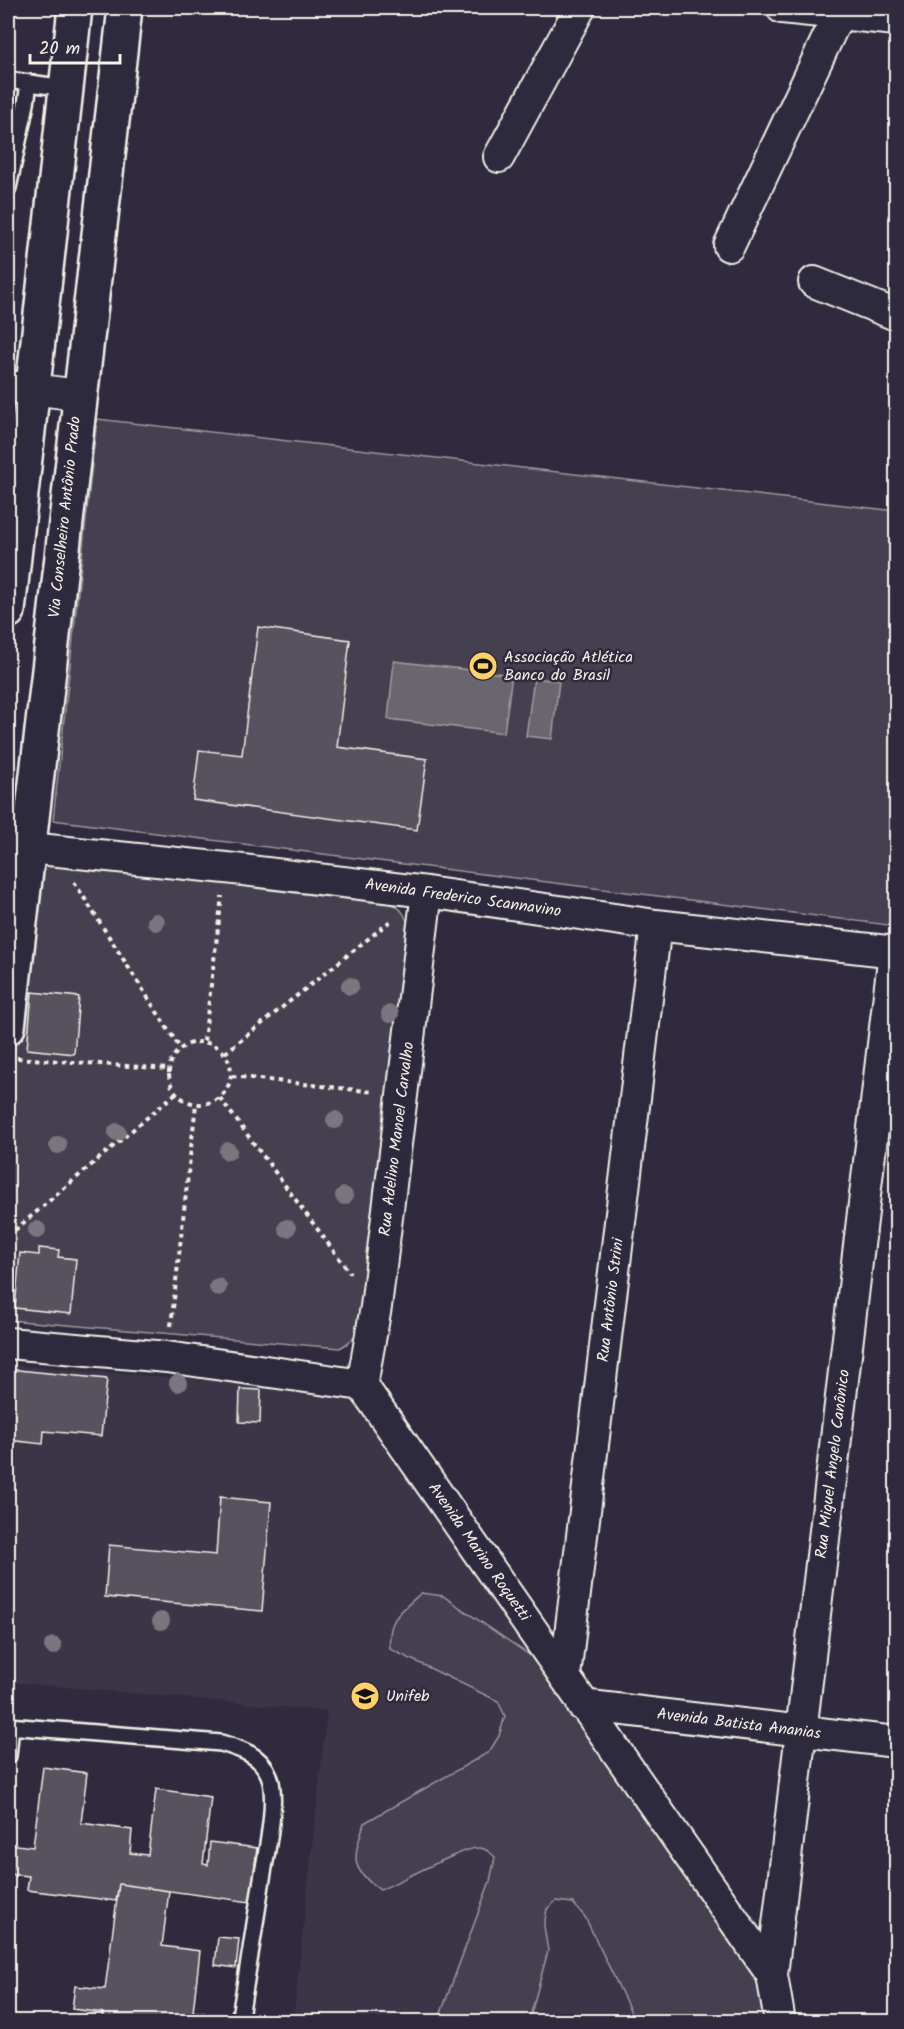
<svg xmlns="http://www.w3.org/2000/svg" width="904" height="2029" font-family="Kalam,sans-serif">
<style>
.built{fill:#3b3647}
.green{fill:#454050;stroke:#9c989c;stroke-width:1.5}
.water{fill:#6a6670;stroke:#a19ea0;stroke-width:1.5}
.building{fill:#56525f;stroke:#f4f1e8;stroke-width:1.5}
.lines{fill:none;stroke-linecap:round;stroke-linejoin:round}
.lane-casing{stroke:#f4f1e8;stroke-width:20}
.street-casing{stroke:#f4f1e8;stroke-width:34}
.secondary-casing{stroke:#f4f1e8;stroke-width:38}
.path{stroke:#f4f1e8;stroke-width:4;stroke-dasharray:4.5 4.5;stroke-linecap:butt}
.lane{stroke:#2f2a3d;stroke-width:15}
.street{stroke:#2f2a3d;stroke-width:30}
.secondary{stroke:#2f2a3d;stroke-width:33}
.tree{fill:#7a757e}
.labels{text-anchor:middle;dominant-baseline:central;stroke-width:5;stroke-linejoin:round;paint-order:stroke}
.street-label{font-size:16px;fill:#f4f1e8;stroke:#2f2a3d}
.poi-label{font-size:16px;fill:#f4f1e8;stroke:#2f2a3d;text-anchor:start}
</style>
<rect width="100%" height="100%" fill="#2f2a3d"/>
<filter id="ink" filterUnits="userSpaceOnUse"><feTurbulence type="fractalNoise" baseFrequency=".0167" numOctaves="2"/><feDisplacementMap in="SourceGraphic" scale="12" xChannelSelector="R" yChannelSelector="G"/><feConvolveMatrix kernelMatrix="1 2 1 2 8 2 1 2 1" color-interpolation-filters="sRGB"/></filter>
<g filter="url(#ink)">
<path class="built" d="M8 1365 344 1390 541 1663 759 1983 766 2021H293L327 1711 8 1682Z"/>
<path class="green" d="M97 419 896 511V926L53 820Z
M55 862 388 902C397 905 404 912 407 921L358 1328C355 1338 349 1343 340 1348L8 1320V1110L34 880C39 871 44 864 55 862Z
M421 1593 443 1596 541 1663 759 1983 766 2021H633L630 2010 585 1917 573 1903 556 1901 547 1909 544 1926 548 1951 529 2021H438L490 1881 495 1857C491 1853 485 1848 479 1848 466 1846 397 1883 380 1890 348 1867 354 1858 364 1823L489 1752 499 1736 505 1716 498 1701 390 1649C387 1619 400 1612 421 1593Z"/>
<path class="water" d="M394 661 512 675 504 733 388 719Z
M534 678 559 681 552 739 526 736Z"/>
<path class="building" d="M258 627 350 640 337 747 427 759 417 830 193 800 199 750 242 755Z
M32 992 79 997 74 1054 27 1049Z
M39 1248 59 1250 58 1257 76 1259 71 1314 15 1308 20 1253 39 1255Z
M8 1369 107 1379 101 1436 44 1431 43 1444 8 1440Z
M240 1389 261 1390 260 1423 239 1422Z
M220 1497 271 1502 262 1611 105 1597 109 1545 216 1555Z
M43 1767 87 1773 81 1823 132 1830 130 1853 148 1855 156 1789 211 1797 203 1864 208 1865 210 1842 257 1848 250 1902 119 1884 116 1901 27 1890 29 1876 8 1874V1844L33 1847Z
M119 1884 169 1891 162 1946 200 1951 193 2012 205 2013 204 2022H101L103 2013 72 2009 75 1986 105 1989Z
M218 1937 239 1939 236 1968 215 1965Z"/>
<g class="lines">
<g class="lane-casing">
<path id="lane" d="M8 80 65 88
M8 188 26 104 29 83
M8 1726 221 1743C241 1749 261 1755 269 1775 279 1800 265 1858 261 1885 254 1930 247 1976 239 2022
M8 1756 11 1726"/>
</g>
<g class="street-casing">
<path id="street" d="M782 8 896 20
M499 157 580 8
M729 246 839 14
M814 282 896 315
M8 386 79 395
M8 854 29 848 226 868 427 892 656 925 896 952
M8 1343 167 1357 362 1385 772 1975 780 2022
M362 1385 376 1307 427 892
M565 1676 656 925
M582 1705 896 1742
M772 1975 894 952"/>
</g>
<g class="secondary-casing">
<path id="secondary" d="M8 611 75 8
M8 1027 125 8"/>
</g>
<path class="path" d="M74 882 180 1048
M204 1041 222 896
M169 1073a31 31 0 1 1 62 0a31 31 0 1 1-62 0Z
M225 1053 393 919
M17 1058 169 1069
M232 1076 374 1092
M220 1098 350 1273
M8 1236 176 1093
M171 1326 196 1104"/>
<use href="#lane" class="lane"/>
<use href="#street" class="street"/>
<use href="#secondary" class="secondary"/>
</g>
<g class="tree">
<circle cx="156" cy="922" r="9"/>
<circle cx="350" cy="986" r="9"/>
<circle cx="390" cy="1014" r="9"/>
<circle cx="335" cy="1120" r="9"/>
<circle cx="117" cy="1132" r="9"/>
<circle cx="58" cy="1145" r="9"/>
<circle cx="228" cy="1151" r="9"/>
<circle cx="344" cy="1196" r="9"/>
<circle cx="287" cy="1228" r="9"/>
<circle cx="37" cy="1230" r="9"/>
<circle cx="218" cy="1287" r="9"/>
<circle cx="178" cy="1383" r="9"/>
<circle cx="161" cy="1621" r="9"/>
<circle cx="53" cy="1646" r="9"/>
</g>
</g>
<defs>
<g id="stadium-disc" transform="scale(1.5)"><circle r="9.5" fill="#ffd166" stroke="#2f2a3d"/><path d="M0-5a6.5 5 0 1 0 0 10a6.5 5 0 1 0 0-10ZM-3.5-1.8h7v3.6h-7Z" fill="#111"/></g>
<g id="university-disc" transform="scale(1.5)"><circle r="9.5" fill="#ffd166" stroke="#2f2a3d"/><path d="M0-5L7-2L0 1L-7-2ZM-4 1L0 2.5L4 1V4Q0 6-4 4Z" fill="#111"/></g>
</defs>
<g fill-rule="evenodd">
<use href="#stadium-disc" x="483" y="666"/>
<use href="#university-disc" x="365" y="1696"/>
</g>
<g class="labels">
<g class="street-label">
<text transform="translate(65 517) rotate(-84)">Via Conselheiro Antônio Prado</text>
<text transform="translate(463 898) rotate(8)">Avenida Frederico Scannavino</text>
<text transform="translate(397 1139) rotate(-83)">Rua Adelino Manoel Carvalho</text>
<text transform="translate(611 1300) rotate(-83)">Rua Antônio Strini</text>
<text transform="translate(833 1464) rotate(-83)">Rua Miguel Angelo Canônico</text>
<text transform="translate(479 1552) rotate(55)">Avenida Marino Roquetti</text>
<text transform="translate(739 1724) rotate(7)">Avenida Batista Ananias</text>
</g>
<g class="poi-label">
<text x="504" y="657">Associação Atlética<tspan x="504" dy="18">Banco do Brasil</tspan></text>
<text x="386" y="1696">Unifeb</text>
</g>
</g>
<rect width="904" height="2029" fill="none" stroke="#2f2a3d" stroke-width="30"/>
<rect x="15" y="15" width="874" height="1999" fill="none" stroke="#f4f1e8" stroke-width="2" filter="url(#ink)"/>
<path d="M30 54v9h90v-9" fill="none" stroke="#f4f1e8" stroke-width="3"/>
<text x="39" y="54" font-size="18" fill="#f4f1e8" stroke="#2f2a3d" stroke-width="4.5" paint-order="stroke">20 m</text>
</svg>
